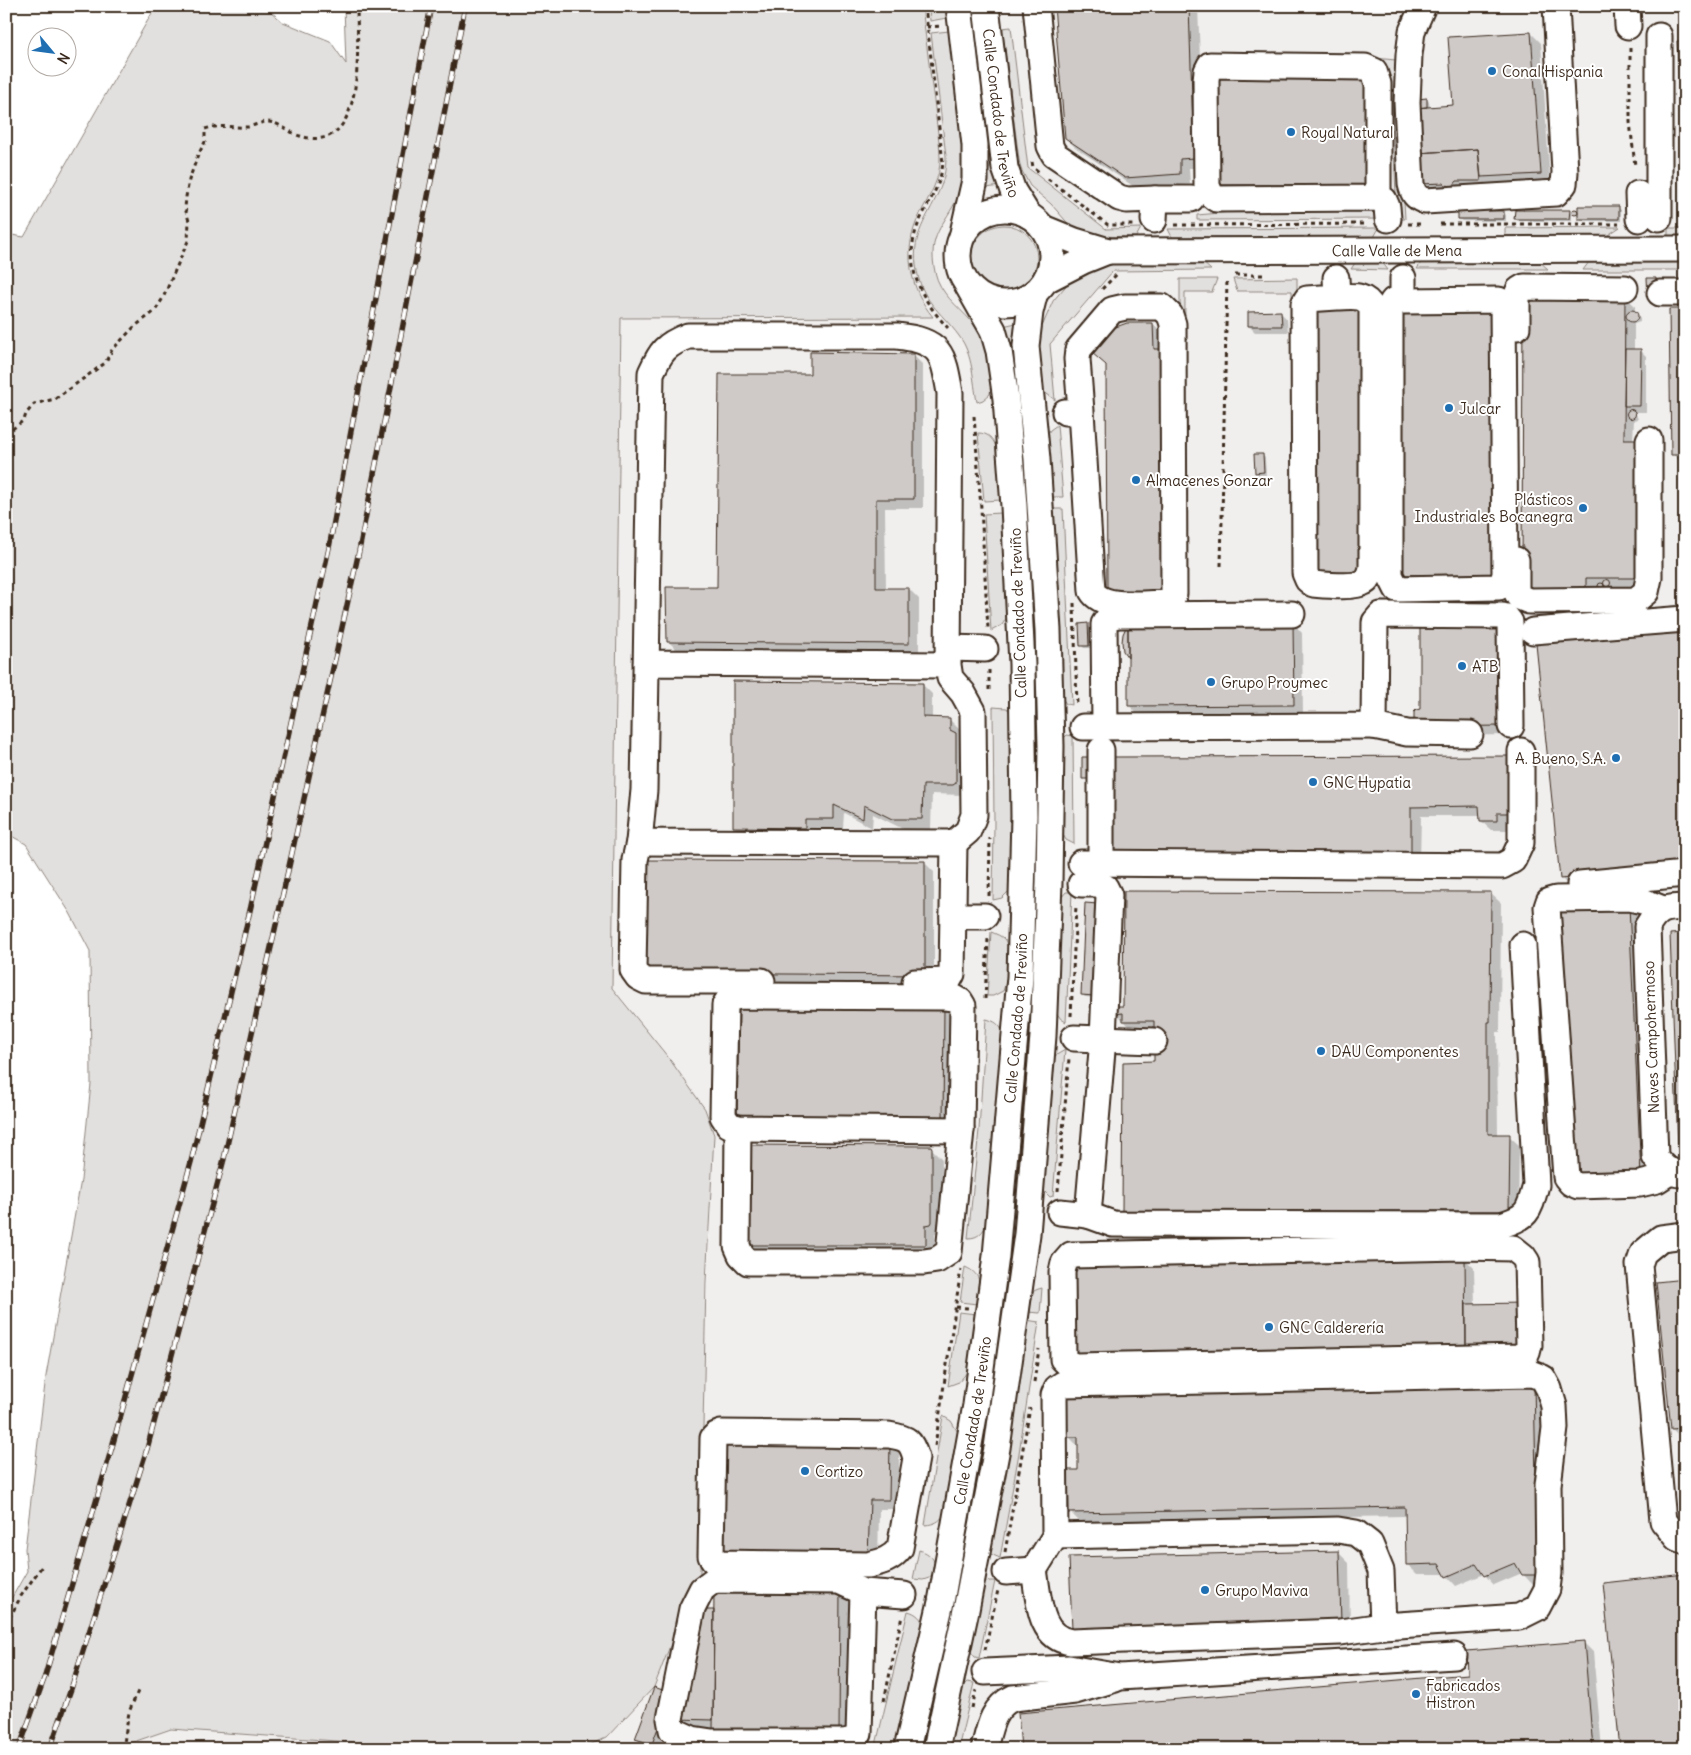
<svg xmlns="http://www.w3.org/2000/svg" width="1691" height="1755" font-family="Delius,sans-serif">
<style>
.built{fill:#f1efee}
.green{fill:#e2e0de;stroke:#8e857e}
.shadow{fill:#0003}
.building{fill:#cfcac7;stroke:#3b2a1e}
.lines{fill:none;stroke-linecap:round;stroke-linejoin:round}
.minor-casing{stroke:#3b2a1e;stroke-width:29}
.path{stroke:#3b2a1e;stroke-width:3;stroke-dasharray:4 4;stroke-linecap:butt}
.minor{stroke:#fff;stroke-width:25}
.rail-casing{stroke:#3b2a1e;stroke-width:5.5}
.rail{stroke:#fff;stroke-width:4;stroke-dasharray:11;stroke-linecap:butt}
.poi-dot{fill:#1f6fb2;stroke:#fff;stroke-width:2}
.labels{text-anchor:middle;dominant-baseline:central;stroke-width:4;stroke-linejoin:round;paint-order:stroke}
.poi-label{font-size:15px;fill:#3b2a1e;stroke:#fff;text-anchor:start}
.street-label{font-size:15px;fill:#3b2a1e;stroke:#fff}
</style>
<rect width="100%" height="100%" fill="#fff"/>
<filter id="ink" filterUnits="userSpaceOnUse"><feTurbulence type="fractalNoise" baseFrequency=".02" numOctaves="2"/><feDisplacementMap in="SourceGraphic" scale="10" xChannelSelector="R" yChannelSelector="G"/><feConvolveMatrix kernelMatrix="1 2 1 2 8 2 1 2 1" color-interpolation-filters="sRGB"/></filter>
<g filter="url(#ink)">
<path class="built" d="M922 6H1685V1749H581L607 1737 654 1687 693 1587 714 1135 668 1057 612 988 621 318 933 317 924 304 913 282 910 260 913 232 919 215 935 184 940 157Z
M171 1729 446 1749H113Z"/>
<path class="green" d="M156 6H264L283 22 330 41 346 64 344 6H922C926 40 930 74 935 108 936 124 940 141 940 157 941 179 929 196 920 214 902 248 909 288 933 317L621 318 612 988 668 1057 705 1109 714 1135 706 1282 700 1572 693 1587 654 1687 607 1737 581 1749H446L171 1729 113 1749H6V1608L27 1571 25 1549 46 1376 81 1180 91 1084 90 951 70 913 26 844 6 833V234L24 237Z
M929 6H946L947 18 930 21Z
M1011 27 1028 168 1106 229 1141 228 1136 237 1092 236 1072 228 1051 204 1030 186 1021 169 1019 160 1002 28Z
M978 29 1000 186 986 188 989 168 973 30Z
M949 31 964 163C964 174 962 186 958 197 944 226 927 235 935 272 940 294 957 305 971 321 987 341 994 369 990 394L983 400 977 402C973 381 973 354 959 336 940 310 921 302 916 265 912 234 927 219 938 193 944 181 946 169 946 156L931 33Z
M1374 58 1396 60 1405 219H1397L1391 81 1384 66Z
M1375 210 1381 219 1197 220V215L1243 211Z
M971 258a33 33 0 1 1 66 0a33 33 0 1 1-66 0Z
M1620 227 1605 237 1505 236V228Z
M1379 228 1374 237H1172L1168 229Z
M1668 228H1685V237L1668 236Z
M1357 260 1382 262 1388 270 1351 269Z
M1593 260H1685V270H1583L1589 262Z
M1422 261H1539L1548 269H1417Z
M1202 262 1211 270 1113 271 1050 344 1055 400 1043 391 1039 350 1041 329 1053 301 1070 281 1078 276 1110 264Z
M1297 278 1298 514H1293L1292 291H1237L1233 279Z
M1180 279H1217L1212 292H1185L1184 458 1180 457Z
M1016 323 1015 345 1028 498 1025 499 1012 352 1009 340 1003 326Z
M1057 425 1063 497H1052L1047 435 1050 430Z
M978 433C988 433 992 438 996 446L1001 500 984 501Z
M1053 509H1063L1072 705 1066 704 1061 696 1059 617Z
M1026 511H1029C1038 674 1042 837 1034 1000 1032 1035 1028 1070 1025 1106 1016 1222 1003 1339 984 1454 967 1553 946 1651 923 1749H918L1007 1253 1023 1091Z
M1001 513 1007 617 1002 625 991 631 984 514Z
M993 707 1007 708 1011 714V856L1009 891 1002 898 993 900 994 823Z
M1067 735 1073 736 1074 844 1066 840 1062 833V740Z
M1066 892H1072L1066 1022 1061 1019 1055 1011 1061 898Z
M991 932C996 934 1002 936 1005 940 1012 950 1008 979 1003 991L993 996H987Z
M986 1019C995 1021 999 1024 1003 1032L988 1222C983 1232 979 1238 968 1238L979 1130Z
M1065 1050 1053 1196 1050 1197 1042 1189 1053 1057Z
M965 1267C984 1275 980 1287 977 1304L960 1302Z
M1042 1288 1040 1313 1027 1312C1029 1298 1026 1292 1042 1288Z
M959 1312 976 1314 969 1370 959 1382 948 1386Z
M1026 1320 1039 1322 1019 1453 1000 1558 988 1553Z
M943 1416 951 1421 959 1434 945 1514C939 1522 935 1524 925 1525Z
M919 1550C934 1554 940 1566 929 1578L923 1580 913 1579Z
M990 1581H995L979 1658 975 1657 970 1651 982 1588 986 1582Z
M908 1611C916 1613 922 1618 923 1626L895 1747 894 1749H875Z
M967 1682 974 1683 958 1749H947L961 1688Z"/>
<path class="shadow" d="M1056 6H1198L1204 168H1189L1190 184 1136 188 1076 148 1066 138Z
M1531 33 1541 43 1550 183 1431 193 1421 184 1417 109 1427 99 1429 102 1430 108 1454 106Z
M1365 79 1374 89V195L1228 194 1218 184Z
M1618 207 1621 210V221H1582L1580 218V215L1577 216 1574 211 1575 210 1580 213Z
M1569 211 1572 214V221H1518L1516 219Z
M1503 212 1506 215V221H1462L1459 219Z
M1625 296 1635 306V311L1640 319V322L1634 324V350H1640L1646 356V412H1635L1638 419 1634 420 1633 440 1652 587H1612L1610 590 1596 587 1595 602 1536 601Z
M1498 309 1509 583 1411 584 1401 575Z
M1685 310V464H1682L1673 454Z
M1281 313 1287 319 1288 332H1255L1249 326Z
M1153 324 1163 334V350L1108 594Z
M913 355 923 365V508H885L886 589H909L919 599V653L678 651 668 641 718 588 812 375Z
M1262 455 1265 458 1266 475H1259L1256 472Z
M1293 623 1302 633 1303 714 1139 716 1130 706 1129 658Z
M1421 623 1512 735 1427 736 1422 711Z
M1087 625 1090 628 1091 648H1084L1081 645Z
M1682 631 1685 633V877L1571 888 1561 878Z
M922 684 932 694V719H949L959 729V738L964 743 963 795 932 794 931 829H903L873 814 872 828 844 813 843 828H815L814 838 744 836 734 826Z
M1516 757 1525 822H1507V830H1491L1481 821V816H1421L1420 863 1120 864Z
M924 862 934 872V984L657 982Z
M1491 894 1501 903 1500 1032H1497L1498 1135 1509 1136 1519 1145 1518 1221H1133L1123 1211 1156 1062 1155 1031H1134L1116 1013 1124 1007Z
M1098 906 1096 998 1085 997 1082 994Z
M1628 906 1642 919 1654 1189 1589 1191Z
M1685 935V1154L1679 1149Z
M740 1005 943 1007 953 1017V1131Z
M930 1147 942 1159 941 1232 935 1234V1255L759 1254 750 1244Z
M1464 1258 1474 1268 1475 1305 1532 1357 1084 1367Z
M1685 1280V1438H1682L1672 1429Z
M1533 1386 1543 1395 1547 1584 1533 1585 1522 1573 1494 1585 1484 1574 1456 1586 1445 1574H1417L1407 1564 1406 1516 1080 1522 1070 1512 1080 1471 1078 1446 1068 1436Z
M890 1443 899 1453V1509H879L878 1566 730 1564Z
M1339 1553 1349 1563 1350 1632 1083 1638 1073 1628Z
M839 1588 849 1598V1743L714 1729 688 1728 678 1719 715 1611Z
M1583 1642 1593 1652 1602 1749H1022L1470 1676Z
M677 1701 658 1749 642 1745 636 1738Z"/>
<path class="building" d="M1054 6H1189L1194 158 1180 159V174L1125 178 1065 138Z
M1531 32 1541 174 1481 177 1478 149 1418 153 1415 108 1453 105 1448 37Z
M1677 41H1685V191H1684Z
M1218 78H1365V185H1217Z
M1427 98V107L1417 108V99Z
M1478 149 1481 181H1457L1453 186 1445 185 1444 183 1420 184 1418 153Z
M1578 206H1619V219H1578Z
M1572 212a3 3 0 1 1 6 0a3 3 0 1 1-6 0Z
M1458 210 1504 211V219H1458Z
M1515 210H1570L1569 219H1514Z
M1647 278H1656L1655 299H1648Z
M1523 294 1625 295 1624 439H1643L1642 578H1586V593L1524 592 1522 578Z
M1312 308H1363V573H1313Z
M1499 308 1500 574 1400 575 1399 309Z
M1669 309H1685V455H1671Z
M1626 316a6 6 0 1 1 12 0a6 6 0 1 1-12 0Z
M1281 311 1282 326H1248V312Z
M1127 323H1153L1154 349H1166V595H1107L1106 365 1092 353 1113 328Z
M1625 349H1641L1640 406H1624Z
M810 352 914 354V499H876V588H909V644L667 642 666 587H717L719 374H810Z
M1626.5 414a4.5 4.5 0 1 1 9 0a4.5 4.5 0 1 1-9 0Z
M1254 454H1263L1264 472 1255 473Z
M1603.5 583a3.5 3.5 0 1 1 7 0a3.5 3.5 0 1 1-7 0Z
M1598 586a3 3 0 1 1 6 0a3 3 0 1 1-6 0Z
M1293 622 1294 705 1128 706V623Z
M1420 622H1503V726L1416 727 1414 725V712L1416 710 1420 709Z
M1088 623 1089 646H1080L1079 624Z
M1128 623V658L1123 651 1122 642 1123 634Z
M1683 630 1685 649V866L1560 879 1536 644Z
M733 681 923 683V717L950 718V730L956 733V783L953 785H923L922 819H892L864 805 863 819 834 805V819H805V828L733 827Z
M1516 756V813H1497V821H1480L1479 806 1411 807V854H1109L1110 757Z
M1082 757H1091L1090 779H1082Z
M647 860 925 861V975L646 973Z
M1124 891 1491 892 1490 1022H1488V1134H1510L1509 1211H1122L1123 1062 1154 1061V1021H1123V1013L1115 1014V1006H1123Z
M1085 903 1098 904 1094 996 1081 995Z
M1629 905 1641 1177 1575 1179 1555 907Z
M1685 933V1149H1678L1670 934Z
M739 1004 944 1006 943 1122 737 1120Z
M749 1145 931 1146 932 1148V1222L931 1224 926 1225V1245H748Z
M1465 1257 1466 1349 1073 1357 1070 1268Z
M1685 1279V1428L1671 1429 1656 1282Z
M1522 1303 1523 1348 1466 1349V1304Z
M1534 1384 1538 1575H1522L1515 1563 1484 1576 1476 1564 1446 1577 1439 1564 1406 1565 1405 1507 1069 1513 1068 1470H1078V1437H1067L1066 1393Z
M720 1439 890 1442 889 1500H870L868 1557 718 1554Z
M1339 1551 1341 1623 1072 1629 1069 1557Z
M1685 1574V1749H1620L1603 1583Z
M714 1586 840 1587 839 1734 713 1733Z
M696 1610H714L713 1720 677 1719Z
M1584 1641 1593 1749H1021L1018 1713 1468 1674 1467 1651Z
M654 1687 671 1693 652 1744 635 1739Z"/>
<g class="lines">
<g class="minor-casing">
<g id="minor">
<path d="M959 6 975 145V180L963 233"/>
<path id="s1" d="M986 6 1005 168 1013 191 1028 215"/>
<path d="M1036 6 1050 146 1054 154 1119 198 1127 200 1155 199 1154 220"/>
<path d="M1423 6 1412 31 1409 55 1407 103 1411 184C1413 193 1415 197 1425 201L1556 193 1564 184 1565 172 1556 6"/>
<path d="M1627 6 1628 26"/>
<path d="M1659 36V218"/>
<path d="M1638 194 1639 219"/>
<path d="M1378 198V84L1374 71 1365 67 1210 65 1207 71 1206 80 1207 186 1211 195 1216 199 1378 198 1384 200 1387 207 1388 219"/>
<path d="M1155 199H1191"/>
<circle cx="1005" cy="256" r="47"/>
<path id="s2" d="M1043 228 1075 241 1108 251 1685 249"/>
<path d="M1336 278 1337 297 1307 299 1304 304 1305 573 1308 580 1313 584C1325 585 1355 588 1364 582 1369 580 1370 574 1372 569V308C1365 293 1351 297 1337 297"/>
<path d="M1046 280 1083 261 1108 251"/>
<path d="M1660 293H1685"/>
<path d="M1403 301 1499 300 1503 303 1505 574 1502 585 1499 587 1397 589 1390 575V306L1393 301H1403V278"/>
<path d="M1517 327V295L1519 290 1524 287 1625 288"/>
<path d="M1065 412 1081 411 1092 591C1103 610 1146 603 1166 603L1171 599 1174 594 1173 324 1170 315 1162 307H1125L1112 310 1078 350 1077 359 1081 411"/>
<path d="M1516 560V591L1519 597 1529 601 1636 600 1646 592 1649 578V440"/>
<path d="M1533 631 1685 619"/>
<path d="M949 648 985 649"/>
<path d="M646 663 948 665 950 393C943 352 941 341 897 336H688C665 345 661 351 651 373L644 790 639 842 954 843 968 831 974 815 973 711 963 693 950 678 948 665"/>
<path d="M1374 726 1407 733 1470 734"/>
<path d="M1083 727 1374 726 1375 622 1381 615 1502 616 1506 617 1510 622 1511 726"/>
<path d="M1105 727 1104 624 1109 617 1118 615 1292 614"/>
<path d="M1101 750V864"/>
<path d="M639 842 635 860 633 970 638 977 646 981H762"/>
<path d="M1081 863 1502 866 1513 860 1521 843V751"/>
<path d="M1580 884 1685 874"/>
<path d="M1663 909 1643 901 1630 898 1556 899 1549 901 1547 907 1566 1177 1571 1183 1578 1186 1640 1184 1657 1180 1671 1171"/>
<path d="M953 916H985"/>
<path d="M915 982 948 981 952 974 954 843"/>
<path d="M739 996 944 997 955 998 960 1001 963 1006 961 1130 738 1128 729 1125 723 1116 725 1005 729 999Z"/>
<path d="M1074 1038 1154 1041"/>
<path d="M738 1128 737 1246 741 1255 748 1262H924L937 1260 949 1252 961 1130"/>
<path d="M1684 1174C1670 1175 1663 1167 1655 1157L1647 927C1658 908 1664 908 1685 907"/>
<path d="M1060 1212 1088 1215 1103 1039 1109 895 1105 887 1098 884H1081"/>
<path d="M1088 1215 1113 1224 1501 1225C1529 1217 1529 1211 1536 1185L1523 945"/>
<path d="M1685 1235 1661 1238 1643 1253 1639 1265 1663 1521 1677 1538 1685 1541"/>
<path d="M1463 1247 1513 1248 1523 1256 1527 1262 1529 1345 1527 1353 1522 1357 1075 1366 1067 1363 1063 1359 1062 1272 1064 1263 1071 1255Z"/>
<path d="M1533 1374 1543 1378 1549 1389 1554 1406 1555 1428 1548 1485 1549 1573 1547 1589 1537 1608 1519 1617 1383 1626 1340 1632 1071 1642C1038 1638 1039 1597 1034 1570L1055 1536 1054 1395 1057 1388 1063 1384Z"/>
<path d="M721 1433 889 1435C907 1438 911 1440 916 1458L900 1548C891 1560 881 1562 868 1565L717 1563 713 1560 711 1556 713 1438 716 1435Z"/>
<path d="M1055 1536 1338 1530 1356 1533 1370 1544 1381 1571 1383 1626"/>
<path d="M1006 1572 1034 1570"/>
<path d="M863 1592 859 1734C853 1741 848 1742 839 1742H712L692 1739 672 1730 670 1719 692 1609 702 1589 714 1580 839 1581 863 1592 904 1595"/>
<path d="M985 1672 1069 1668 1120 1677 1454 1656"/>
<path id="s3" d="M907 1749 941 1602 976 1405 996 1256 1020 977 1024 816 1022 664 1014 506 1006 399 999 351 993 330 968 286"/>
<path d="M936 1749 966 1610 997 1448 1027 1234 1043 1036 1049 883 1051 746 1048 630 1037 459 1026 346 1030 312 1035 292"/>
<path d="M984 1749C989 1729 992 1707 1013 1698L1075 1691 1115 1679"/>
</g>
</g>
<path class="path" d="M925 6 943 163C940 187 930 199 920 220 901 262 919 297 948 328
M927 27 941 26
M1630 48V122L1635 166
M1032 162 1033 167 1039 172
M1048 179 1108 225H1134
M1408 224H1422
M1440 224H1619
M1175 225 1367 224
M1235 275H1267
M1102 289 1117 274
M974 416 981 508 988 629
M6 434 24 420 26 414 34 404 55 399 105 363 112 350 134 327 155 311 163 298 188 241 189 221 185 208 186 197 189 180 198 155 205 142V129C220 124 233 128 247 127 254 126 263 121 269 122 280 123 290 133 300 136 368 157 357 44 357 6
M1221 566 1227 279
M1074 603 1077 707
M989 670V694
M989 896 990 838
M985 999 988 938
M1071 1016 1076 905
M1058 1191 1069 1058
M956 1307 968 1308
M1034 1382 1039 1349
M935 1446 961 1269
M1005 1552 1030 1408
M6 1625 21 1596 42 1566
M985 1650 998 1590
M884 1701 902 1616
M972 1708 976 1690
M123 1749 129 1712 138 1691"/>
<use href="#minor" class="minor"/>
<g class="rail-casing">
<path id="rail" d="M19 1749 45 1676 112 1447 191 1162 251 906 329 548 431 6
M50 1749 72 1686 147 1449 224 1159 359 551 465 6"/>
</g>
<use href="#rail" class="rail"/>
</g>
</g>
<g class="poi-dot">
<circle cx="1492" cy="71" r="5"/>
<circle cx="1291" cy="132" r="5"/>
<circle cx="1449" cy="408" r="5"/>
<circle cx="1136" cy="480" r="5"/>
<circle cx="1583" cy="508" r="5"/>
<circle cx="1462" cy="666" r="5"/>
<circle cx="1211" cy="682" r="5"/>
<circle cx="1616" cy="758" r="5"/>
<circle cx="1313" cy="782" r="5"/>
<circle cx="1321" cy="1051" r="5"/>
<circle cx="1269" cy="1327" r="5"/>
<circle cx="805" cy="1471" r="5"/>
<circle cx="1205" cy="1590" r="5"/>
<circle cx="1416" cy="1694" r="5"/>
</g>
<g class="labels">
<g class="poi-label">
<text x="1502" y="71">Conal Hispania</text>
<text x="1301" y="132">Royal Natural</text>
<text x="1459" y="408">Julcar</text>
<text x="1146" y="480">Almacenes Gonzar</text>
<text x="1573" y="499" text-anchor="end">Plásticos<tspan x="1573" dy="17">Industriales Bocanegra</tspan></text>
<text x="1472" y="666">ATB</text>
<text x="1221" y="682">Grupo Proymec</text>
<text x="1606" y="758" text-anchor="end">A. Bueno, S.A.</text>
<text x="1323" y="782">GNC Hypatia</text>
<text x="1331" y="1051">DAU Componentes</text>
<text x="1279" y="1327">GNC Calderería</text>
<text x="815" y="1471">Cortizo</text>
<text x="1215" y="1590">Grupo Maviva</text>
<text x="1426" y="1685">Fabricados<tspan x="1426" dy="17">Histron</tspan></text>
</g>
<g class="street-label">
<text stroke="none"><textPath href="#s1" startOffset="108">Calle Condado de Treviño</textPath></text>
<text stroke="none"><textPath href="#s2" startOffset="358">Calle Valle de Mena</textPath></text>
<text transform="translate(1018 613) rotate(-92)">Calle Condado de Treviño</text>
<text stroke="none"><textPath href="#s3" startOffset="740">Calle Condado de Treviño</textPath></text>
<text transform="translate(1651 1037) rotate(-92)">Naves Campohermoso</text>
<text stroke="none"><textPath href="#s3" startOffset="335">Calle Condado de Treviño</textPath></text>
</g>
</g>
<rect width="1691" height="1755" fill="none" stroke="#fff" stroke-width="25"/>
<rect x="12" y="12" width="1666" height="1730" fill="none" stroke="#3b2a1e" stroke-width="2" filter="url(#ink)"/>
<g transform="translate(52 52) rotate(119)"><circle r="24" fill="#ffffff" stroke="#b1aaa5"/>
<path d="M0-4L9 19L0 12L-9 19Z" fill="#1f6fb2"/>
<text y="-8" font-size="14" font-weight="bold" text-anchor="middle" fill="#3b2a1e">N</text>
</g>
</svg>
